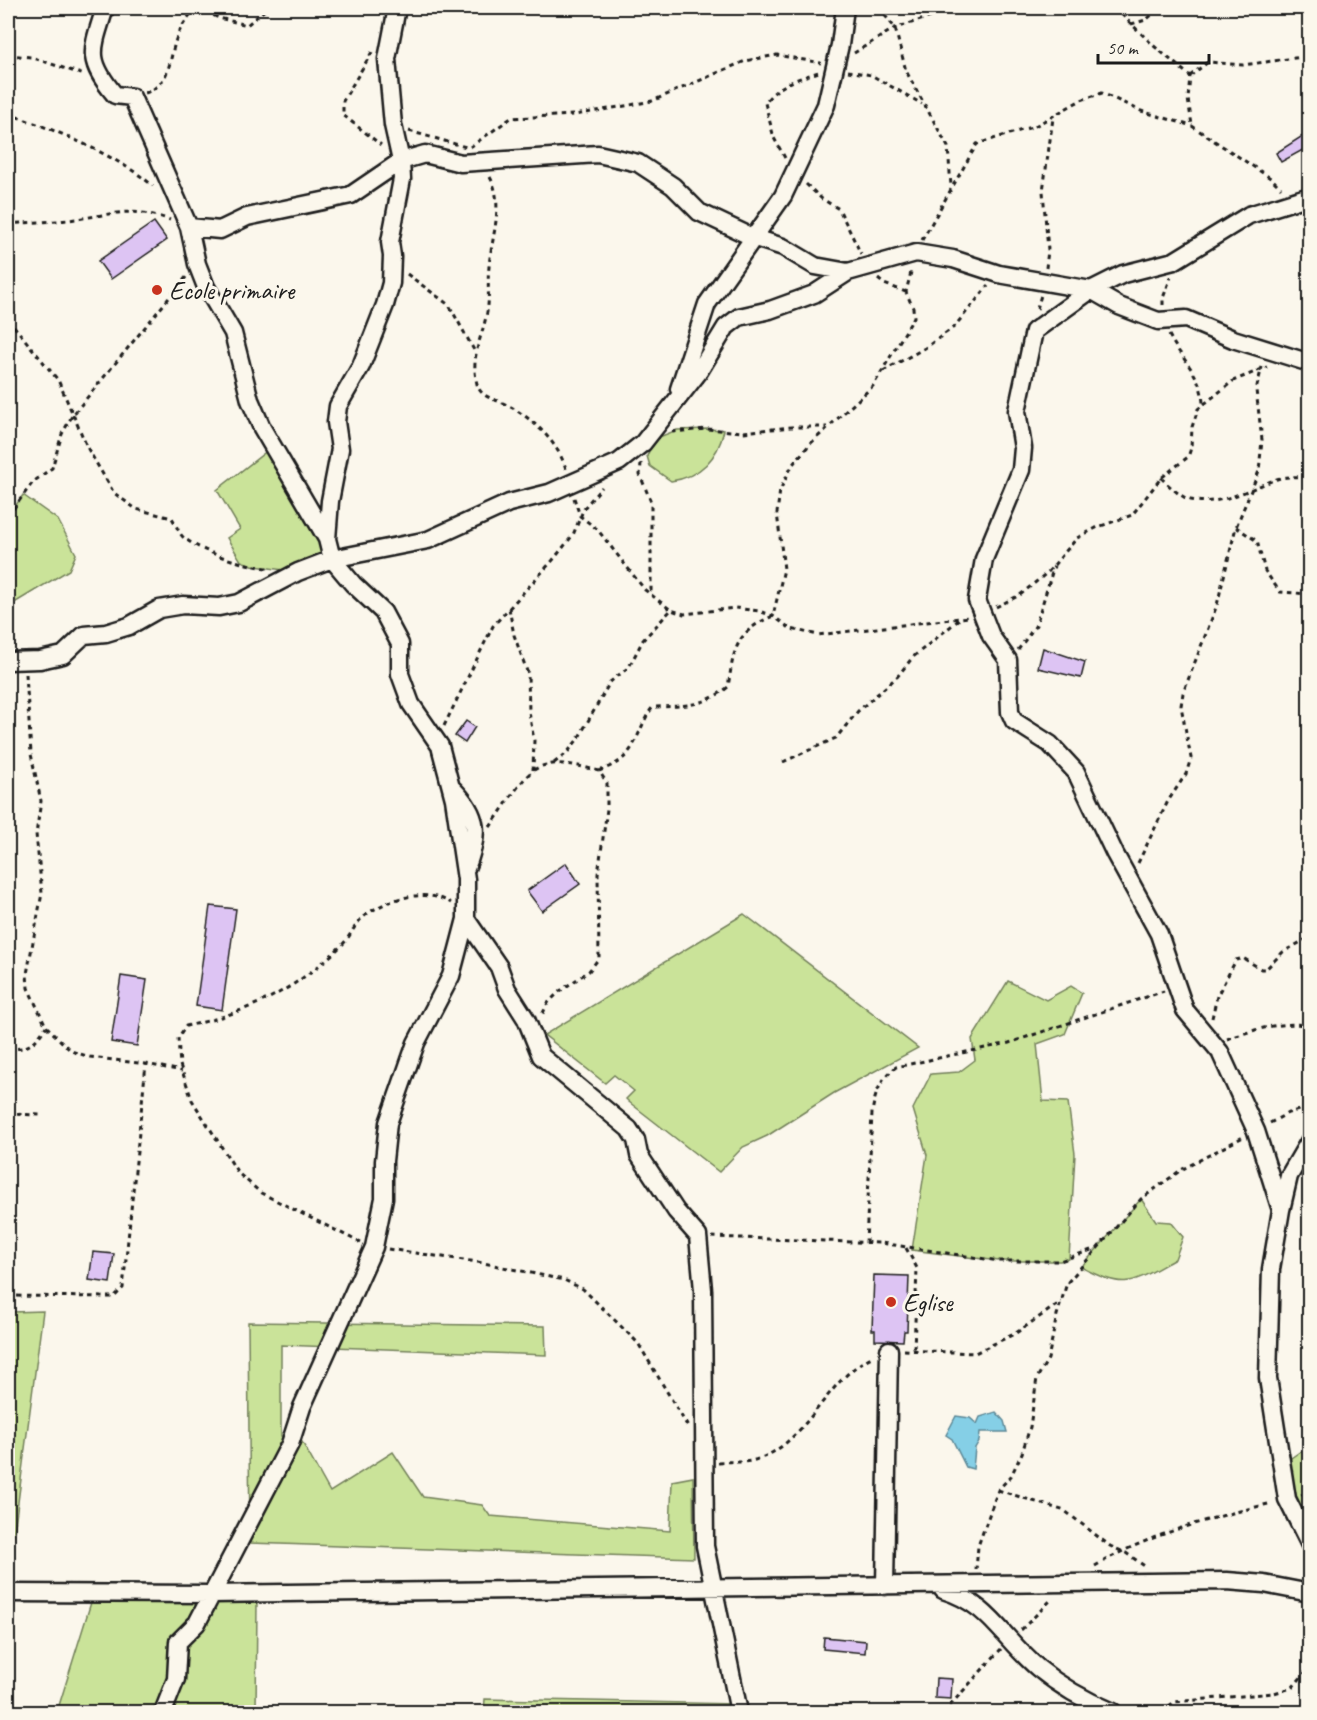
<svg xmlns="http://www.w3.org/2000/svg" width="1317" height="1720" font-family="Caveat,sans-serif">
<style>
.green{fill:#cae399;stroke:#73805a;stroke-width:1.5}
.water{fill:#85cfe6;stroke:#5b8795;stroke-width:1.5}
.building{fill:#ddc4f3;stroke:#1c1c1c;stroke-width:1.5}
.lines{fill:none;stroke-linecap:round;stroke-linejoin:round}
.minor-casing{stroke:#1c1c1c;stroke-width:21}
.path{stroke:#1c1c1c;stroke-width:3;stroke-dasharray:4.5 4.5;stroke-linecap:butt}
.minor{stroke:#fbf7ec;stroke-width:16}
.poi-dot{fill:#c8321e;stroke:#fbf7ec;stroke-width:2}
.labels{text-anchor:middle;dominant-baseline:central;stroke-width:6;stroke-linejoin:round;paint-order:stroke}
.poi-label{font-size:26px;fill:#1c1c1c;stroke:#fbf7ec;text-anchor:start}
</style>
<rect width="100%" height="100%" fill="#fbf7ec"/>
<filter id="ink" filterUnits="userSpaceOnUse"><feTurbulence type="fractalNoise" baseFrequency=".0167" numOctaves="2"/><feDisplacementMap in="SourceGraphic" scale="12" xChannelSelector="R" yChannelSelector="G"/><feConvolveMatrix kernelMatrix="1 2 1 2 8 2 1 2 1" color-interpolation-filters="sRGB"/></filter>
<g filter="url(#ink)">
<path class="green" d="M707 429 724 430C718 458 700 477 671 481L650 466 647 456 654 439 677 430Z
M272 447 332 559 298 572 255 566 241 561 227 538 240 529 217 490Z
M23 495 58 520 76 554 69 570 11 605 8 602V516Z
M744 914 918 1048 834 1093 767 1136 743 1147 719 1172 629 1102 626 1099 634 1091 614 1075 605 1083 544 1035Z
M1008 981 1046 1000 1071 986 1082 993 1065 1034 1037 1044 1043 1101 1068 1102 1075 1154 1069 1259 1060 1261H999L912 1250 927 1155 913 1109 931 1074 959 1072 975 1060 972 1039Z
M1141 1199 1156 1221 1171 1222 1183 1237 1175 1259C1133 1282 1127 1292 1081 1267Z
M43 1311 9 1571H8V1335L12 1312Z
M248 1322 545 1326 546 1355 281 1345V1436L302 1442 330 1492 393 1452 423 1497 482 1505 490 1516 670 1531 672 1481 693 1477 694 1558 250 1543Z
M1301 1451 1309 1452V1522L1299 1523 1281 1465Z
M93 1596 257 1600 256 1712H57Z
M485 1699 737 1704 739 1712H484Z"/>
<path class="water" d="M996 1412 1004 1421 1007 1432H980L979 1441 975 1448 973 1469 966 1467 952 1439 946 1435 956 1416 970 1418 977 1424 980 1417Z"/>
<path class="building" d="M1304 135 1310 146 1281 162 1276 153Z
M154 222 167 240 111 279 98 261Z
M1043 648 1085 662 1081 678 1038 668Z
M466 721 475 727 465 743 455 736Z
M566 863 580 884 542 911 527 891Z
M210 906 236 909 222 1010 196 1006Z
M121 976 147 980 137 1046 111 1042Z
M93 1252 114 1254 110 1283 89 1280Z
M874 1275 909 1276 907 1331H904L903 1341 875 1340V1330H872Z
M824 1637 866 1641 865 1653 823 1649Z
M936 1678 952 1679 951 1699 935 1698Z"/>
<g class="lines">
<g class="minor-casing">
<path id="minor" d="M105 8C92 50 85 59 115 95L132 97 189 227 197 264 206 287 233 333 250 400 262 428 327 539
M189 227 220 230 247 217 351 195 401 161 425 154 461 163 598 154 638 163 673 186 699 212 752 237 783 247 815 266 848 272
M679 389 707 304 783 196 826 105 840 45 845 8
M8 661 40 660 63 655 84 635 106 633 129 626 159 609 183 605 219 607 239 603 298 572 332 559 428 540 509 503 549 493 619 462 643 443 698 373 726 327 739 317 770 310 814 294 848 272 916 253 953 259 999 274 1091 290 1123 274 1174 261 1249 215 1310 196
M451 787C480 815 480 835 465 871
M466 919 499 967 507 989 526 1019 541 1056 629 1129 636 1140 639 1155 676 1211 698 1236 703 1290 705 1546 739 1712
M1310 1140 1289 1176 1281 1210 1271 1269 1268 1378 1287 1499 1310 1545
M1281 1210 1256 1131 1220 1052 1185 1010 1159 934 1115 854 1076 772 1050 744 1014 721 1010 712 1008 660 991 636 977 600 984 559 1021 470 1023 448 1017 411 1034 331 1091 290 1119 306 1158 321 1186 319 1233 339 1310 363
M885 1586 889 1350
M943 1590C990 1604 1002 1638 1038 1668 1061 1687 1086 1701 1113 1712
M8 1593 212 1594 1227 1581 1264 1584 1310 1593
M163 1712 176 1679 178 1642 197 1623 290 1444 302 1407 374 1247 384 1198V1161L388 1123 416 1043 451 976 466 919V879L454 799 440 746 411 704 400 674V644L383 612 353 584 332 559 327 539 330 501 340 449 336 422 338 406 361 366 385 305 391 283 392 256 390 242 402 179 401 161 393 125 387 59 397 8"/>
</g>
<path class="path" d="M197 8 219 18 247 25 267 8
M879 8 895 28 906 71 948 147 951 186
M1115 8 1154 46 1190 76 1188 99 1192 125
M1264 8 1310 15
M1131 24 1146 20 1160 8
M372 52 343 101V115L381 145
M854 53 895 28 937 15 950 8
M8 55 31 57 84 75
M848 71 871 75 922 104
M1190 76 1208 62 1243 65 1310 56
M145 93C174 83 168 54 179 32 183 24 190 15 195 8
M8 114C48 126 122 158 153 186
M409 131 466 147
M470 147 511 118 575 115 652 101 745 61 777 55 821 63
M785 158 774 138 765 103C775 86 801 77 819 72
M490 177C505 205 491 238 489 267 487 282 490 298 487 312 482 339 470 355 477 384 481 399 497 399 509 406 533 419 558 442 566 469
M806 184 822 199 839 209 861 254
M8 224C32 222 58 222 83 218 118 213 135 207 170 220
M922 240 977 144 1035 126 1081 100 1102 93 1141 111 1192 126 1272 179 1281 188
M1046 268 1048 250 1043 191 1053 118
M407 274 449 305 475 352
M878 279 884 284 906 292
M1163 305V298L1171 277
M1037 309 1041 295
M8 319 58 380 88 449 114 493 136 509 172 518C176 524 179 534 184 538 207 555 245 565 272 569
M1169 335C1182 361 1202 374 1203 404
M883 371 925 348 954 327 988 286
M672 432 707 429 743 432 791 427H827
M641 463 640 475 651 502V594
M1161 478C1170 486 1180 497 1191 500 1220 507 1251 488 1277 479 1287 476 1299 477 1310 477
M574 498 580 516 597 529 645 590 671 610 684 614 735 608 759 611 773 616 791 629 818 635 968 617
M8 516 33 482 52 468 62 434 72 416 187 276
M1236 527 1257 541 1265 571 1280 592 1310 594
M996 607 1020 595 1048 572 1077 538 1098 527 1132 515 1161 478 1188 457 1191 448 1192 427 1198 409 1233 381 1267 367
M509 608 514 635 528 674 529 712 534 740 533 770
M1018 650 1036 625 1054 566
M26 674 31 754 41 801 36 834 42 893 27 974 28 988 46 1026 71 1051 90 1057 146 1064
M444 726 493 626 553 560 573 535 584 508 602 487
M783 762 836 738 858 711 897 677 913 657 961 618
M554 763 567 753 578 739 610 682 629 667 643 640 671 610
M599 771C606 768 615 765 621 760 638 747 640 722 653 707 683 706 704 707 728 687 734 649 735 632 773 616L784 569 777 513 780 490 793 464 810 444 873 386 914 317 913 308 906 292 912 268
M490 827C499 815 523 776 534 770 552 758 580 766 599 771L607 783V809L598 874 599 958 589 971 560 991 548 1003 541 1017
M1138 863 1168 801 1186 774 1191 758 1181 706 1183 693 1217 605 1236 527 1259 471 1262 440 1256 390 1262 367
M1212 1018 1217 996 1236 960 1243 958 1261 969H1266L1283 952 1310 937
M1227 1039C1258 1029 1276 1022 1310 1025
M8 1048C27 1051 37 1042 46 1026
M8 1114 43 1115
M1270 1123 1288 1113 1310 1107
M712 1237 881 1243 999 1261H1060L1094 1249
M361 1243 261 1193 238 1173 192 1100 180 1065 178 1038 186 1026C216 1020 249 1009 277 994 299 982 324 963 342 945 350 937 354 926 361 919 383 899 425 887 451 903
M866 1243 872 1113C875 1093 880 1080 896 1067L1009 1043 1164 991
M906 1248 917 1268 914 1350
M388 1249 484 1263 564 1280 583 1289 638 1343 688 1427
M8 1296 114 1297 123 1288 146 1064 182 1071
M904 1350 975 1353 1016 1333 1061 1302
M718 1462C729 1461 741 1463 751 1461 807 1448 824 1378 874 1356
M998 1490 1065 1511 1110 1546 1126 1553 1146 1567
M1301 1495 1310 1493
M1095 1566C1149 1534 1211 1518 1272 1503
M976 1570 978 1546 998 1490 1011 1476 1022 1453 1030 1427 1037 1378 1048 1359 1057 1315 1067 1283 1141 1199 1181 1170 1243 1137
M1021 1630 1052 1599
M944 1712 1001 1649
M1162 1712 1174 1702 1274 1693 1292 1688 1310 1667"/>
<use href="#minor" class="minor"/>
</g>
</g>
<g class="poi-dot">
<circle cx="157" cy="290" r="6"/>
<circle cx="891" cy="1302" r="6"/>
</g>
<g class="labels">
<g class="poi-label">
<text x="169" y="290">Ecole primaire</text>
<text x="903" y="1302">Eglise</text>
</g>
</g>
<rect width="1317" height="1720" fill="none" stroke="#fbf7ec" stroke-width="30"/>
<rect x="15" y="15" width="1287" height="1690" fill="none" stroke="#1c1c1c" stroke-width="2" filter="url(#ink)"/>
<path d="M1098 54v9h111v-9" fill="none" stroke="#1c1c1c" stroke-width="3"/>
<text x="1107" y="54" font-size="18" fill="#1c1c1c" stroke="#fbf7ec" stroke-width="4.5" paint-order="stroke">50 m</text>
</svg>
